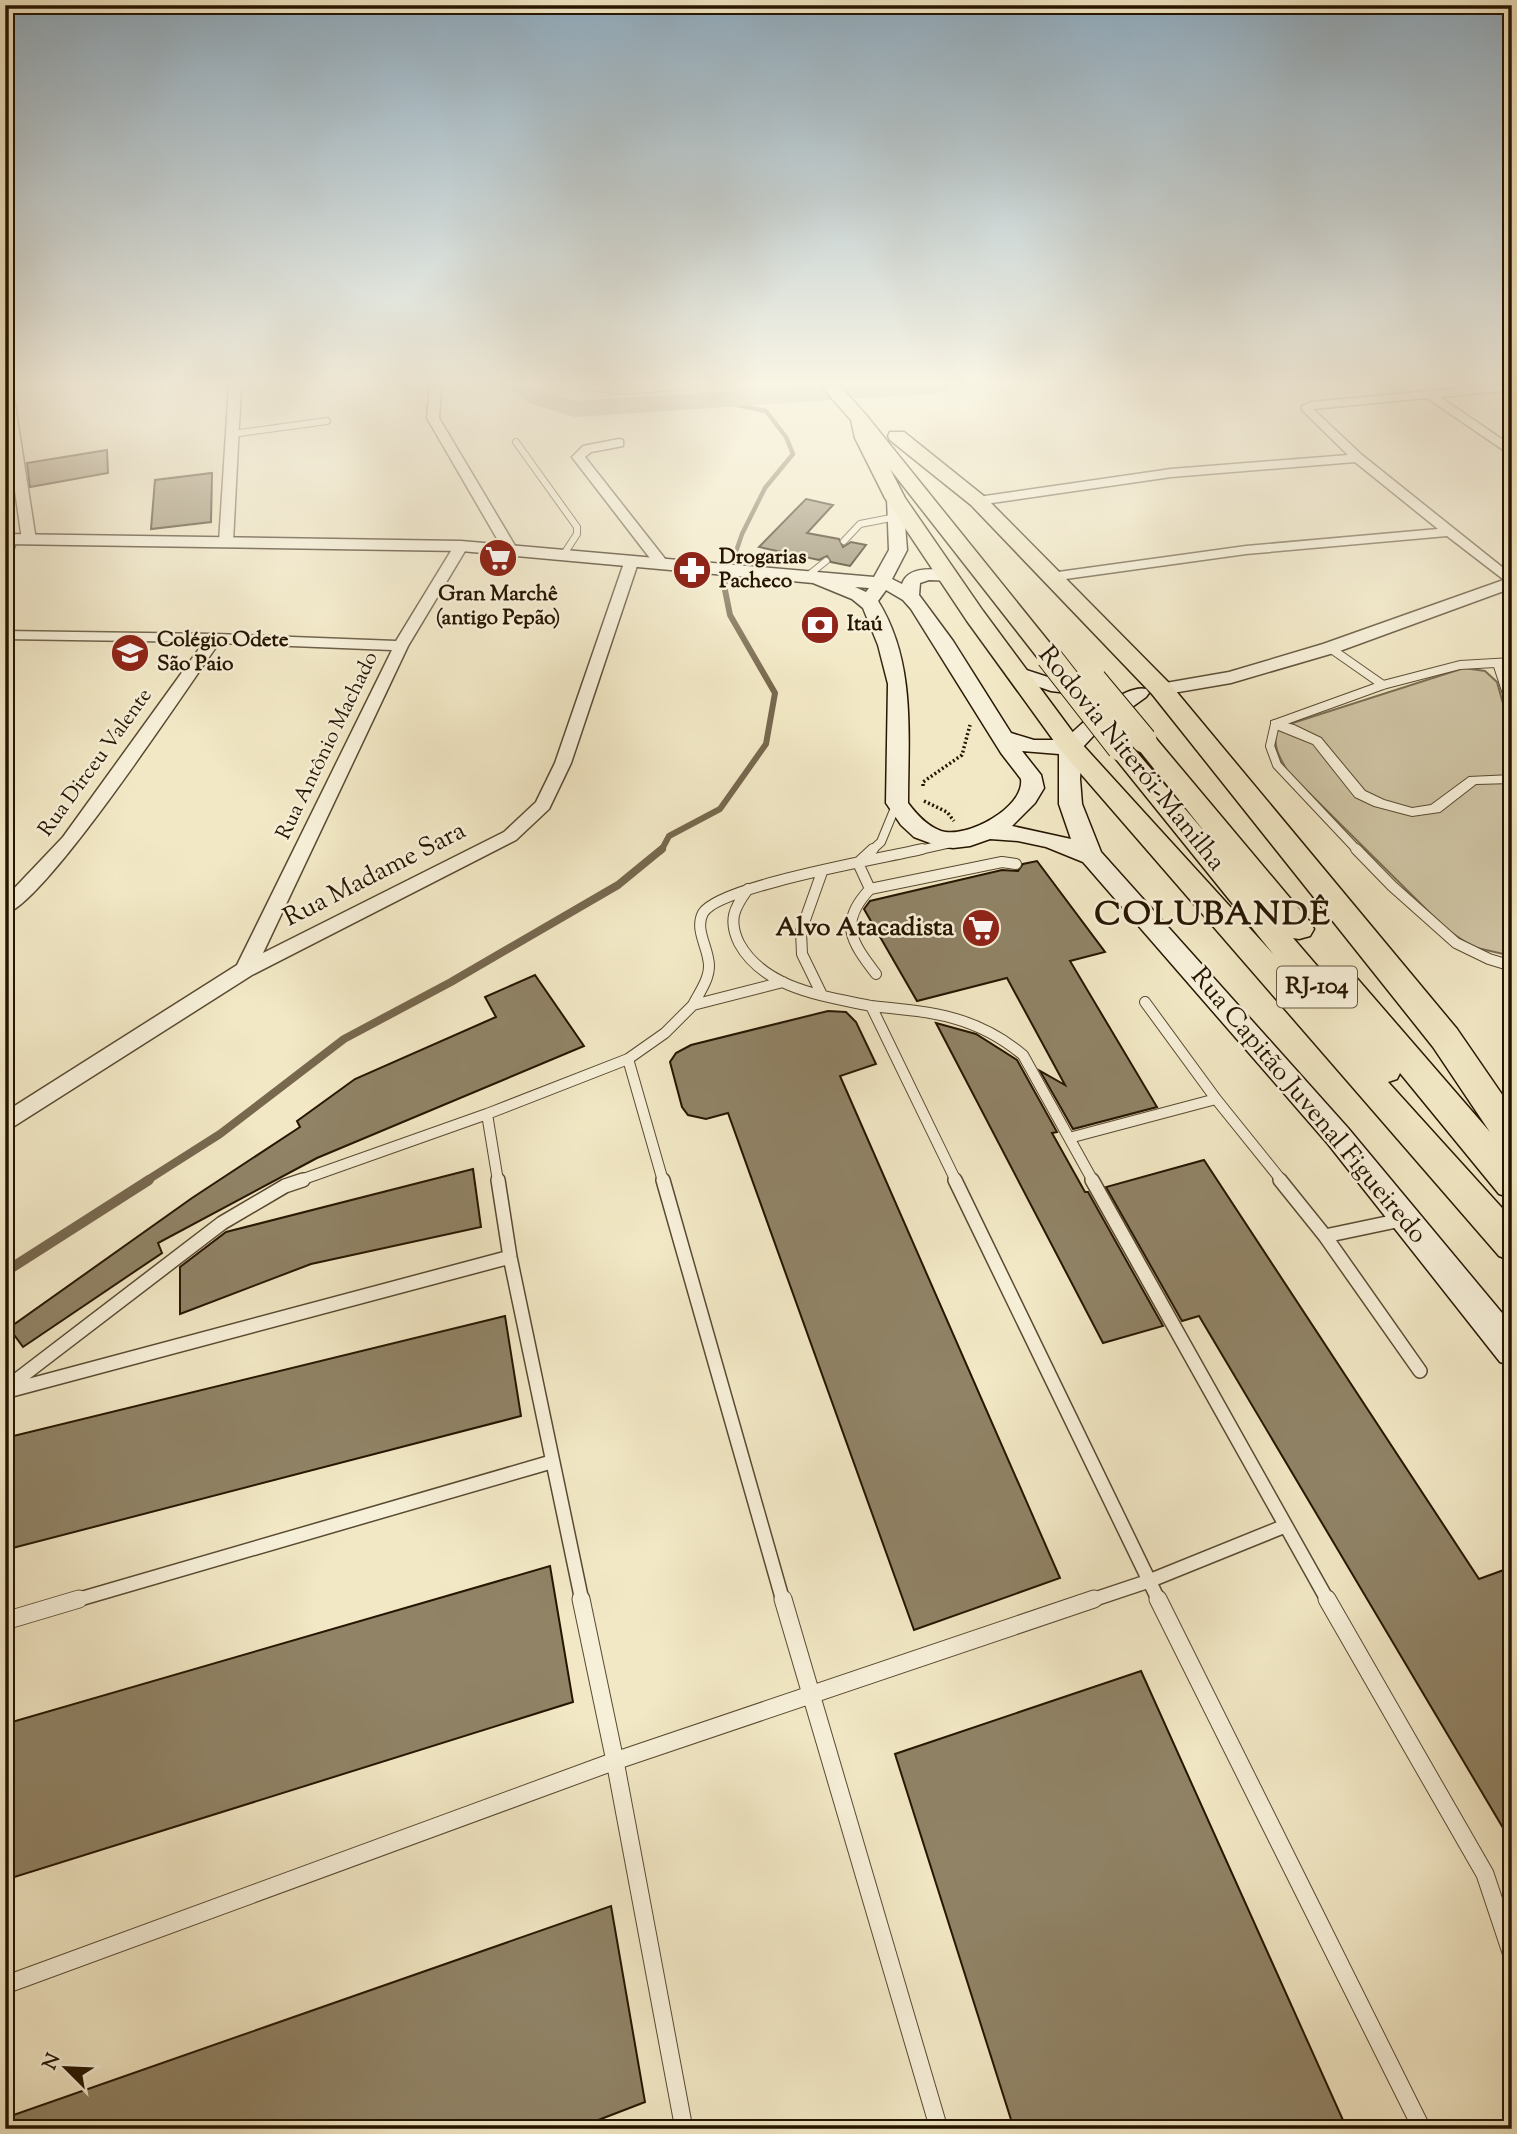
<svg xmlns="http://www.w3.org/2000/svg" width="1517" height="2134" font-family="'Sorts Mill Goudy',serif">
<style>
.green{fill:#cfc4a4;stroke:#7a6c52;stroke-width:2}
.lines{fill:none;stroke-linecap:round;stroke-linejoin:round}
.stream-far3{stroke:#77684e;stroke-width:4.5}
.stream-far2{stroke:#77684e;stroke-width:6}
.stream-far1{stroke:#77684e;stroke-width:8}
.stream{stroke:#77684e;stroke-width:10}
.river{fill:#ada082;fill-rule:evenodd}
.building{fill:#908366;stroke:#261500;stroke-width:2}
.service-far4-casing{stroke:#594a31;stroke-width:8}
.service-far3-casing{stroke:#594a31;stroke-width:10}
.service-far2-casing{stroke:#594a31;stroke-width:12}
.service-far1-casing{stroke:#594a31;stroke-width:16}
.service-casing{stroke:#594a31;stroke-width:19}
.pedestrian-casing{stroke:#594a31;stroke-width:2}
.minor-casing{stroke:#594a31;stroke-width:3}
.tertiary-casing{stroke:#594a31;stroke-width:3}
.secondary-casing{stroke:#261500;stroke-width:3}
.trunk-casing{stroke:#261500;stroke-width:3}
.path{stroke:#261500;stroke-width:3.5;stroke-dasharray:2 2.5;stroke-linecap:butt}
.service-far4{stroke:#f7f0d9;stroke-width:6}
.service-far3{stroke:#f7f0d9;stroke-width:8}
.service-far2{stroke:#f7f0d9;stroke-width:10}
.service-far1{stroke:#f7f0d9;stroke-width:13}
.service{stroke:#f7f0d9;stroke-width:17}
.pedestrian{fill:#f7f0d9;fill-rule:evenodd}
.minor{fill:#f7f0d9;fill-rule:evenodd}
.tertiary{fill:#f7f0d9;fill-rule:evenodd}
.secondary{fill:#f7f0d9;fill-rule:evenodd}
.trunk{fill:#f2e8c5;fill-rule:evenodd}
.trunk-bridge-casing{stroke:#261500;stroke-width:27;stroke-linecap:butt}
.trunk-bridge{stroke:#f2e8c5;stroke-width:25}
.labels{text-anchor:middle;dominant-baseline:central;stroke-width:5;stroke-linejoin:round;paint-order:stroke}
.far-poi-label{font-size:21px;font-weight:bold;fill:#261500;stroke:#f7f0d9;text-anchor:start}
.far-street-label{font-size:21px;fill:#261500;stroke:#f7f0d9}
.shield{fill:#f7f0d9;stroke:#655741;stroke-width:2}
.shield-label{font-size:24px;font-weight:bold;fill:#261500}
.street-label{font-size:26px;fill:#261500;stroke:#f7f0d9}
.poi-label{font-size:26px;font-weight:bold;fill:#261500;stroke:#f7f0d9;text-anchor:end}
.district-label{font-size:33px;font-weight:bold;letter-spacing:2px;fill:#261500;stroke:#f7f0d9}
</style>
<rect width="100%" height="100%" fill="#f2e8c5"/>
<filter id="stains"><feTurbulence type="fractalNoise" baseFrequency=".00286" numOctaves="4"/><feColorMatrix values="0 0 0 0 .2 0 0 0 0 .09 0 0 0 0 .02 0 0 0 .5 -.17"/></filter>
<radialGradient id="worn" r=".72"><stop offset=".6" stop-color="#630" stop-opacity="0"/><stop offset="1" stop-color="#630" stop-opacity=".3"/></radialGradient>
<path class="green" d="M1464 668 1485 671 1497 682 1512 735V956L1473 947 1446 929 1288 772C1279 757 1272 745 1277 728Z"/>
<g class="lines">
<path class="stream-far3" d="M714 400 766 411 786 437 793 454 765 488 742 534 724 587 725 591"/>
<path class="stream-far2" d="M661 851 669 836 720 809 766 744 775 693 730 615 725 590"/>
<path class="stream-far1" d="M146 1181 220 1134 344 1039 451 982 618 885 662 849"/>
<path class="stream" d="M5 1272 149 1180"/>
<path class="river" d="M508 386H537L547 393 576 401 817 386H952L949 391 940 393 575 417 529 403Z"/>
</g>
<path class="building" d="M107 450 108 473 30 487 27 463Z
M212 473 211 522 151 529 155 480Z
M806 499 833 505 807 533 839 539 843 547 851 542 866 545 850 566 831 562 827 556 819 560 759 547Z
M1037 861 1105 952 1070 961 1157 1107 1073 1129 1040 1071 1065 1085 1007 978 917 1001 864 909 870 901 1002 870 1018 871 1023 864Z
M535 975 584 1046 317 1158 158 1243 162 1253 23 1347 9 1328 192 1198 300 1127 297 1121 355 1079 496 1017 485 997Z
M828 1011 846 1012 856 1022 876 1064 840 1076 1060 1578 914 1630 728 1113 706 1119 688 1115 682 1107 670 1062 676 1053 691 1045Z
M936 1023 976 1034 1017 1060 1057 1132 1052 1133 1085 1192H1088L1163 1326 1103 1343Z
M1204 1160 1479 1579 1512 1567V1843L1199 1316 1182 1321 1106 1187Z
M473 1169 481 1227 311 1264 180 1314V1267L226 1232Z
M505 1316 521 1416 5 1550V1438Z
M550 1566 573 1702 5 1880V1724Z
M1141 1671 1347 2129H1014L895 1754Z
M611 1906 645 2102 575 2129H5V2118Z"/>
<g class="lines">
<g class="service-far4-casing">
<path id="service-far4" d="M583 386 618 391 690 386
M232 434 327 421
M516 442 577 527V534L564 554
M844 541 860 524 896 517
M806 577 826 561"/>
</g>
<g class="service-far3-casing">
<path id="service-far3" d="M1330 648 1383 685
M1497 663 1512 709
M871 851 881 842 897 803
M915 851 951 843
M1358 851 1277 765 1270 746 1275 724 1383 685 1460 665 1512 662"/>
</g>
<g class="service-far2-casing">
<path id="service-far2" d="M1356 849 1392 886 1456 943 1489 959 1512 966
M860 861 873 849
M858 863 870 889C838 923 851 941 876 974
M822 872 801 931 802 954 822 995
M748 889C734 908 728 920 739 943 764 989 824 996 871 1006L956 1181
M870 889 1002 862 1016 864
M1145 1002 1216 1099
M693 1005C699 993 709 980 709 966 709 948 694 930 703 913 719 886 885 858 922 849
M871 1006C931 1012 975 1015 1023 1055L1093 1181
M628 1059 663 1181
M487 1114 498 1181
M1069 1138 1216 1099 1282 1181
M298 1181 487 1114 628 1059 665 1033 693 1005 783 982"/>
</g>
<g class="service-far1-casing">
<path id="service-far1" d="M498 1180 510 1257 582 1601
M663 1180 783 1601
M955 1180 1159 1601
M1092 1180 1328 1601
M1280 1180 1325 1236 1420 1371
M1325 1236 1401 1220
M5 1389 222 1223 285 1186 303 1180
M8 1391 510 1257
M73 1601 551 1462
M1089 1601 1149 1581 1285 1526"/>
</g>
<g class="service-casing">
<path id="service" d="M581 1599 615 1761 684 2129
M783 1599 939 2129
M1158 1599 1422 2129
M1327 1599 1485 1874 1512 1955
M5 1621 79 1599
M5 1985 615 1761 1094 1599"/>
</g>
<g class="pedestrian-casing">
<path id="pedestrian" d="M1275 720 1294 725 1321 738 1365 791 1384 800 1412 808 1431 805 1469 777 1512 775V783L1476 784 1440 812 1412 816 1374 806 1355 797 1313 744 1271 727V721Z"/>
</g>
<g class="minor-casing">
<path id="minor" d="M5 386H12L36 540 29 544 22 540 5 420Z
M229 386H241L233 542 226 546 219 542Z
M430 386H441L439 418 517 549 515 552H505L503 549 427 418Z
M1483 386H1512V390L1440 397 1512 446V456L1427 398 1313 409 1362 455 1512 575V586L1447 536 1246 554 1051 581 1044 577 1051 573 1246 546 1438 529 1355 462 1171 477 978 505 972 501 978 497 1171 469 1348 455 1302 410V406L1311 402Z
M619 439 623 440V446L591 452 585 457 666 560V566H656L572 457 583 446Z
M10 535 17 539 12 554 5 558V536Z
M461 542 468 546 408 646 263 953 504 832 536 802 555 763 625 560 627 557H637L639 560 571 763 549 809 516 840 252 975 5 1132V1112L237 965 392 650 219 643C186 689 46 903 5 914V898L63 837 204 642 5 639V631L215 634 396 641 454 546Z"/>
</g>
<g class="tertiary-casing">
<path id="tertiary" d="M1512 577V588L1337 652 1231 683 1161 695 1151 689 1154 685 1229 672 1323 644Z"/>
</g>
<g class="secondary-casing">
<path id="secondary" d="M895 493 903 498 907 550 892 579 902 584C909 564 938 569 955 573L957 577 955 581 929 580 920 583 919 595 953 641 1011 733 1034 740H1065C1079 725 1125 683 1146 689L1149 693 1146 697 1096 733 1082 748 1080 779 1082 804 1101 852 1348 1128 1512 1325V1366L1500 1362 1328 1144 1083 862 1046 847 1018 841 990 839 970 846 953 848 938 846 914 837 901 825 886 803 888 684 878 645 863 608 852 599 813 583 461 551 5 544V534L461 541 874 577 889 550 887 498ZM855 587 869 588 866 592ZM886 590 903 600 911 609 1001 753 1021 779C1025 807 967 839 941 831 927 826 917 815 908 803 908 734 916 662 878 601ZM1022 751 1059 754V804L1071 839 1012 826 1035 803 1044 788 1041 775Z
M1017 667 1054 679 1099 686 1102 690 1099 694 1092 696 1051 691 1010 677 1007 673 1010 669Z"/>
</g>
<g class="trunk-casing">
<path id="trunk" d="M821 386H840L866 415 1057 652 1061 657 1057 662H1041L890 469 905 498 983 611 1080 742 1274 955 1107 748 1111 743 1120 740 1129 743 1208 836 1131 740 1135 735 1144 732 1153 735 1310 922 1314 929 1310 936 1299 939 1293 938 1330 981 1333 976 1344 973 1355 976 1490 1132 1433 1047 1152 694 971 505 890 440 888 436 890 432H904L985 497 1170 684 1457 1029 1512 1109V1151L1504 1148 1512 1157V1198L1499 1194 1400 1073 1397 1079 1388 1082 1512 1219V1261L1499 1256 1062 752 967 621 885 498 855 438 851 420Z"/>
</g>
<path class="path" d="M923 786V782L962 755 970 725
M924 801 947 812 954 821"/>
<use href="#service-far4" class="service-far4"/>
<use href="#service-far3" class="service-far3"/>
<use href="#service-far2" class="service-far2"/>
<use href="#service-far1" class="service-far1"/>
<use href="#service" class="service"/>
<use href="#pedestrian" class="pedestrian"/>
<use href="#minor" class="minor"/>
<use href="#tertiary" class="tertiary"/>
<use href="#secondary" class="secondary"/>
<use href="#trunk" class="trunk"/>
<g class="trunk-bridge-casing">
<path id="trunk-bridge" d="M1049 657 1120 748
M1094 680 1144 740"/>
</g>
<use href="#trunk-bridge" class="trunk-bridge"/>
</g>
<linearGradient id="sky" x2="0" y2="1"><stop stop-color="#90acbf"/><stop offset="0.56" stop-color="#f9f5e5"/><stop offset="1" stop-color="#f9f5e5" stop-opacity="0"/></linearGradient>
<rect width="1517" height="685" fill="url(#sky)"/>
<defs>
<g id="supermarket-disc" transform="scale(2.0125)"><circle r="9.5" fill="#8f2418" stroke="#f7f0d9"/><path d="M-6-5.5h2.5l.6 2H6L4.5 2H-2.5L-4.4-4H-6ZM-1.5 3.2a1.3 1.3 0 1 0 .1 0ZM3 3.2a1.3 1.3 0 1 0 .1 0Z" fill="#fff"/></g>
<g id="pharmacy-disc" transform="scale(2.0125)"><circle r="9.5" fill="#8f2418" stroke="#f7f0d9"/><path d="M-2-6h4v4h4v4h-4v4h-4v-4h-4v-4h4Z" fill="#fff"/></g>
<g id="bank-disc" transform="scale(2.0125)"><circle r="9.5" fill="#8f2418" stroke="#f7f0d9"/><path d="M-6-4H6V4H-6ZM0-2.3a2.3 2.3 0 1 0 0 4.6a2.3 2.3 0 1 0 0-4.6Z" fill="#fff"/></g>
<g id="school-disc" transform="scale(2.0125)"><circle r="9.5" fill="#8f2418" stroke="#f7f0d9"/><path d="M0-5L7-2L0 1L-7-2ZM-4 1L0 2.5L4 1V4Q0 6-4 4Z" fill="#fff"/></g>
</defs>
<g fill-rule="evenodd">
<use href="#supermarket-disc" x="498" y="558"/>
<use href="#pharmacy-disc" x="692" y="570"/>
<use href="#bank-disc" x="820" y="625"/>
<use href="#school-disc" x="130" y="653"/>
<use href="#supermarket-disc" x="981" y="928"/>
</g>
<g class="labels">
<g class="far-poi-label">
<text x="719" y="558">Drogarias<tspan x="719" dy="24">Pacheco</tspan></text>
<text x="498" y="595" text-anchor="middle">Gran Marchê<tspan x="498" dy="24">(antigo Pepão)</tspan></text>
<text x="847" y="625">Itaú</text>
<text x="157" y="641">Colégio Odete<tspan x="157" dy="24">São Paio</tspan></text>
</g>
<g class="far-street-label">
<text transform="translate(328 746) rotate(-64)">Rua Antônio Machado</text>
<text transform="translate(96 763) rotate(-54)">Rua Dirceu Valente</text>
</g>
<rect class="shield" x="1277" y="966.5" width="80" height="41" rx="5"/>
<g class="shield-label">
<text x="1317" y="987">RJ-104</text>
</g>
<g class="street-label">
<text transform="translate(1131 759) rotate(51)">Rodovia Niterói-Manilha</text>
<text transform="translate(375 875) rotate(-27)">Rua Madame Sara</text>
<text transform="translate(1308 1106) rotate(50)">Rua Capitão Juvenal Figueiredo</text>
</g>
<g class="poi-label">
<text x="954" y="928">Alvo Atacadista</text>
</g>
<g class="district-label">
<text x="1213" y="916">COLUBANDÊ</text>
</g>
</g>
<rect width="1517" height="2134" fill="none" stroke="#f2e8c5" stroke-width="28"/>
<rect x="7" y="7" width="1503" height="2120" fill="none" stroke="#261500" stroke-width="3.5"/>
<rect x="14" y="14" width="1489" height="2106" fill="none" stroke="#261500" stroke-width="2"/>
<g transform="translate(66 2068) rotate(294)" stroke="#f7f0d9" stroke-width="5" paint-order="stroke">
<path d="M0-5L12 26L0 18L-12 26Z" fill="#261500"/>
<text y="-10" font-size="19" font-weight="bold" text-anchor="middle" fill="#261500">N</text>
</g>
<rect width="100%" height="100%" filter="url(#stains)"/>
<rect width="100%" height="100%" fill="url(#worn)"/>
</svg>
